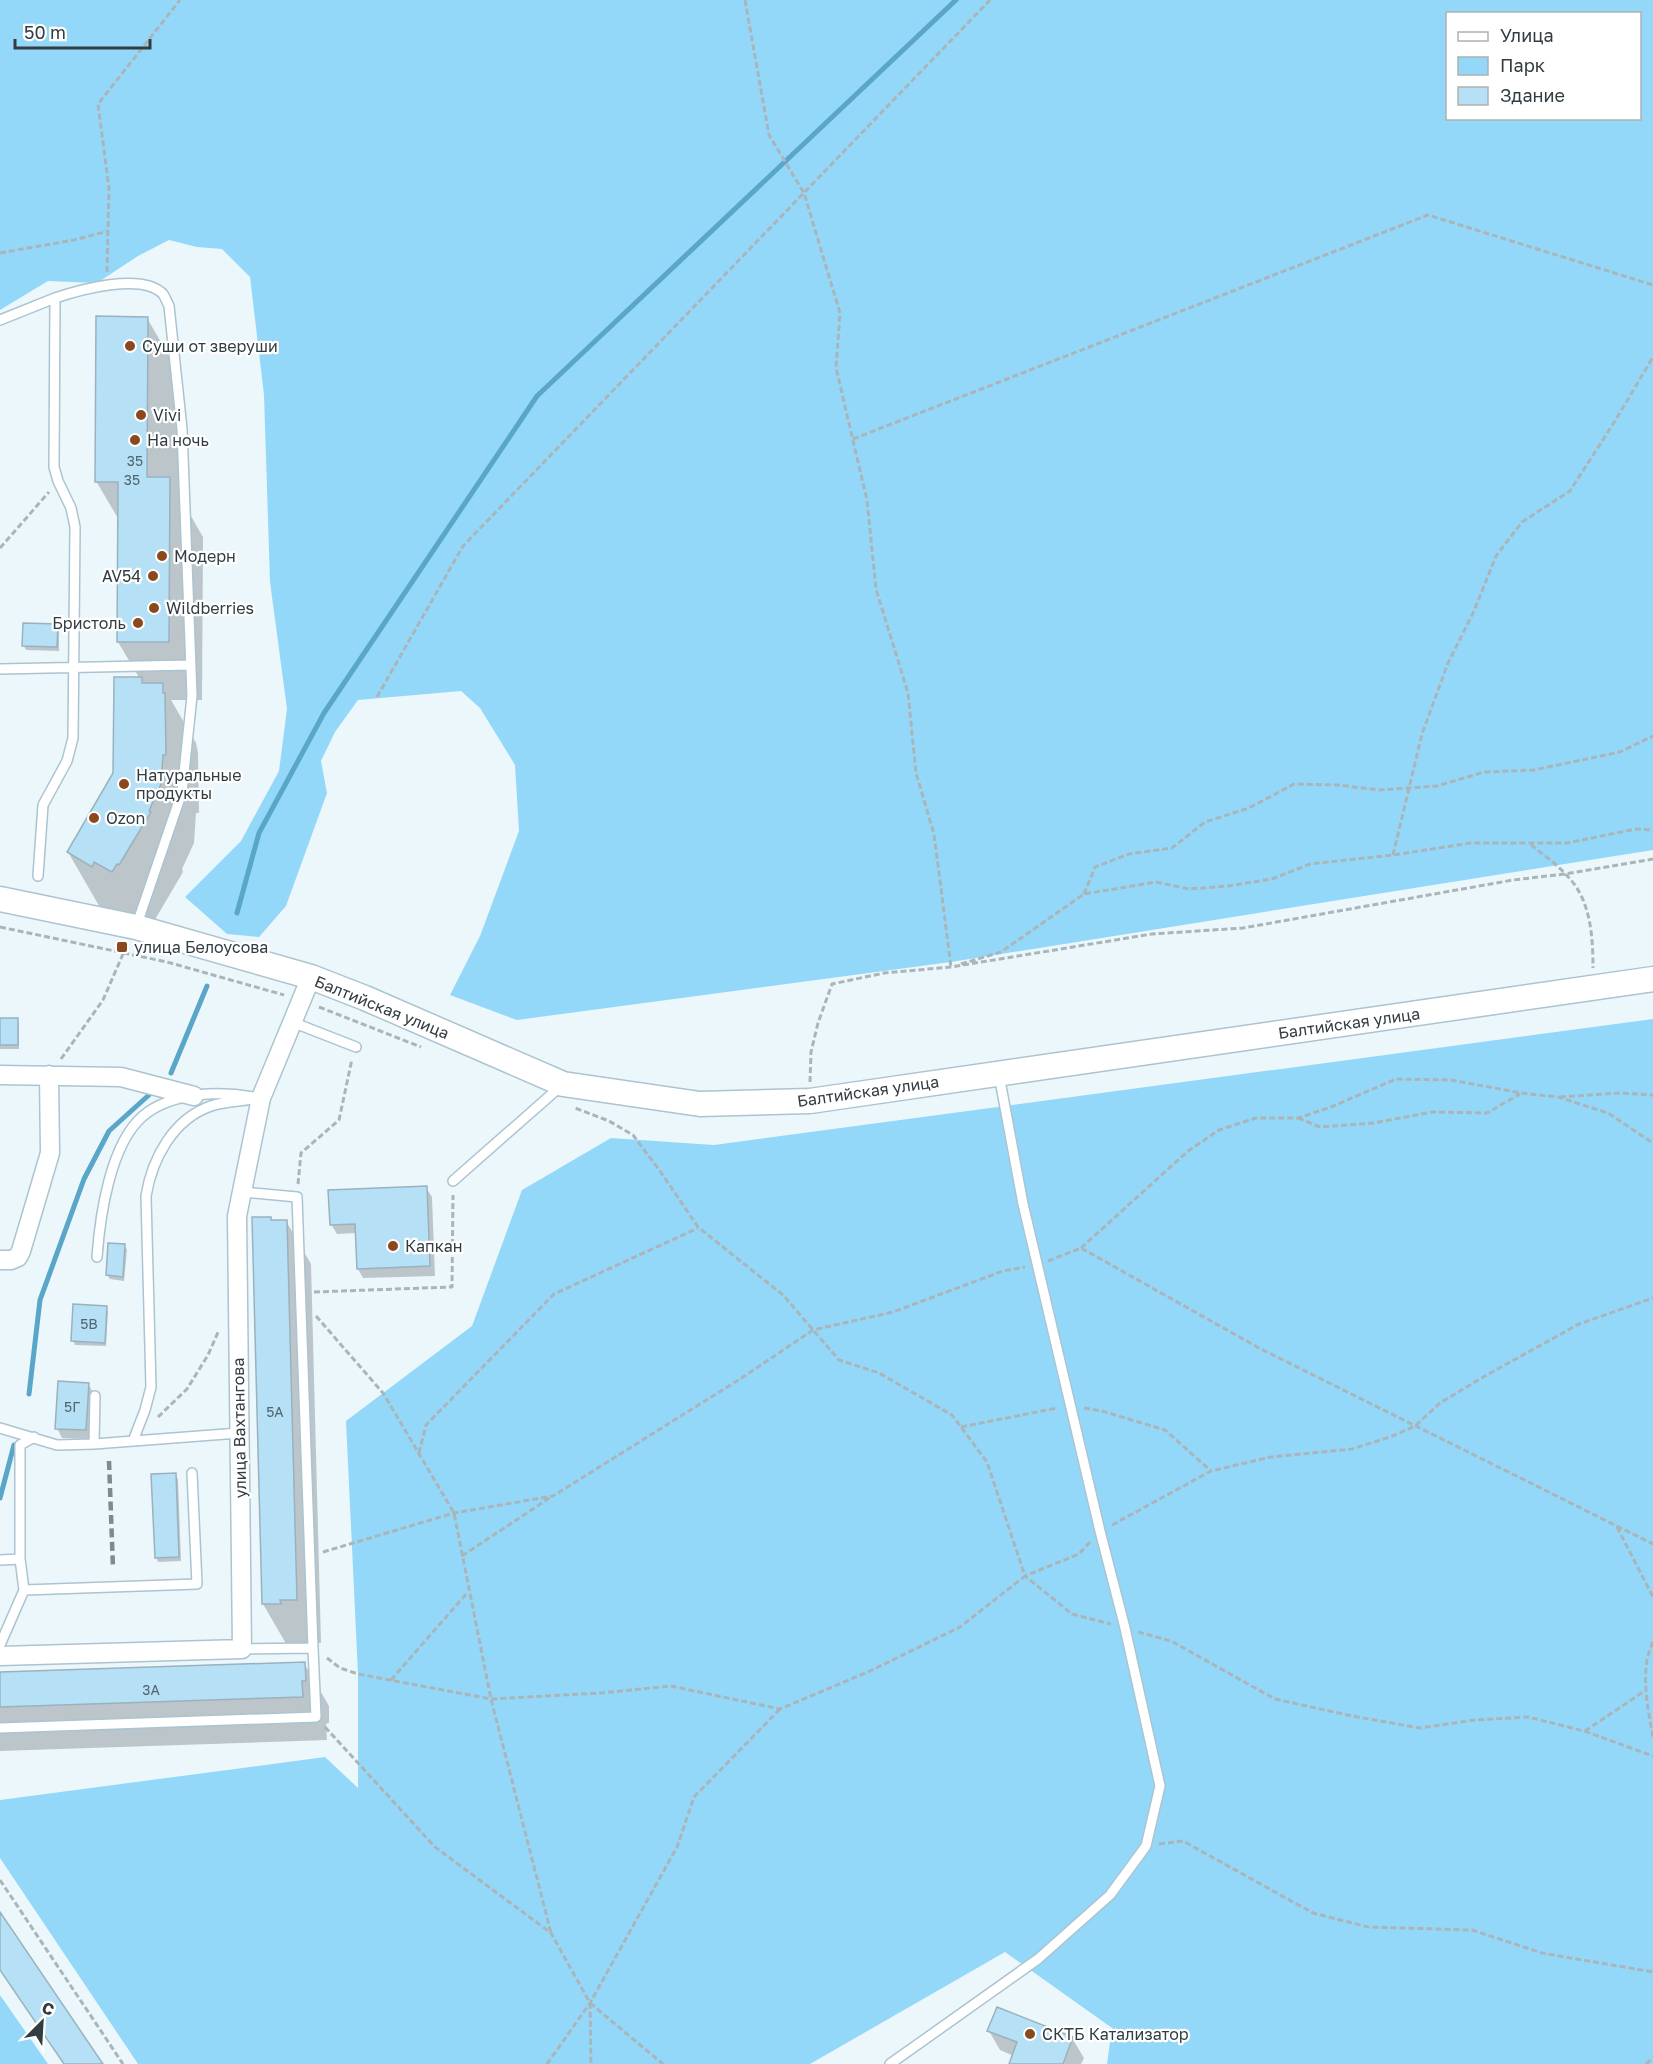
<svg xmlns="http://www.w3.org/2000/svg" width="1653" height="2064" font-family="'Golos Text',sans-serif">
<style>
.green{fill:#94d8f9;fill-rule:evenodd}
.shadow{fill:#0003}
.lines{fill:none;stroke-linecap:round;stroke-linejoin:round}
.stream{stroke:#5aa6c8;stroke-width:5}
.building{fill:#b5e0f6;stroke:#99b2be;stroke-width:1.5}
.service-casing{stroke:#abc4d1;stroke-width:12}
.minor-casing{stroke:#abc4d1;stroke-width:21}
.secondary-casing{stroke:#abc4d1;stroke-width:27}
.path{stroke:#aab5ba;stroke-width:3;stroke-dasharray:6 3;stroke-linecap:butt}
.service{stroke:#fff;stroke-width:9}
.minor{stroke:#fff;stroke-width:18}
.secondary{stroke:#fff;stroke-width:24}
.rail{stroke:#7f898e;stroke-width:4.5;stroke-dasharray:9 4.5;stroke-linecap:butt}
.poi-dot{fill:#8c481d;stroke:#fff;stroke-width:2}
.labels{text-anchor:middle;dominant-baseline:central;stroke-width:4.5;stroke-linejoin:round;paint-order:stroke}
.number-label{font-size:14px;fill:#53656e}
.poi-label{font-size:16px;fill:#323c41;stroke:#fff;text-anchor:start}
.street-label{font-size:16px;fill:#323c41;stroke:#fff}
</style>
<rect width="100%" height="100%" fill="#ecf7fc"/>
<path class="green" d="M0 0H1653V850L951 962 517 1020 450 995 480 936 519 831 515 765 480 708 461 691 358 700 335 732 321 761 327 793 286 906 259 937 227 934 185 897 241 841 279 771 287 709 270 582 264 395 250 277 222 249 197 247 169 240 138 256 97 283 48 281 0 310ZM1448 14H1640V118H1448Z
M1653 1019V2064H1107L1112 2028 1005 1952 810 2064H138L0 1858V1800L325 1757 358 1788V1674L346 1421 472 1326 522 1190 611 1138 714 1145Z
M0 1995 48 2064H0Z"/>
<path class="shadow" d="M147 318 181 377 180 497 203 537 202 700H171L196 743 198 753 199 813H196L194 843 182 869 183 872 153 923 102 911 68 852 114 774 140 679 118 642 119 520 96 481Z
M57 625 59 630V651L26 650 24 646Z
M0 1019H17L19 1023V1049H0Z
M426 1188 432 1197 435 1276 363 1278 358 1269 357 1233 337 1234 331 1224Z
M272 1221H286L311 1264 321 1643H305V1646L288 1647 263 1604Z
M125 1246 127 1250 124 1281 110 1279 107 1275Z
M106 1307 108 1312 106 1346 75 1345 73 1340Z
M88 1384 94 1394 91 1439 62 1438 57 1428Z
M175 1475 178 1479 181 1561 158 1562 156 1557Z
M304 1663 329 1706V1723L326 1724 327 1740 0 1751V1674Z
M989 2031 1072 2038 1084 2058 1081 2064H1010L1014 2056 1000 2050Z"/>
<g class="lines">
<path class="stream" d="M237 913 259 833 324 713 537 396 956 0
M171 1073 207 986
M29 1394 40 1300 84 1179 109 1131 150 1094
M0 1498 14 1445"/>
</g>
<path class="building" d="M96 316 148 317 147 477H170L169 642H117L118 482H95Z
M23 623 58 624 57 647 22 646Z
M114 677H142V683H163V693H165L166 755H163L161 784 149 811 151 812 119 865 117 864 112 872 94 862 92 867 67 852 113 773Z
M0 1018H18V1045H0Z
M427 1186 430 1266 357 1269 355 1224 330 1225 328 1190Z
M252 1217H271V1220H287L297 1600H280L281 1604H262Z
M108 1243 125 1244 123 1277 106 1275Z
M73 1304 107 1306 105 1343 71 1341Z
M58 1381 89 1383 86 1430 55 1429Z
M176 1473 179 1557 155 1558 151 1474Z
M305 1662 306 1681H302L303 1697 0 1707V1672Z
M0 1912 103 2064H64L0 1970Z
M997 2007 1073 2037 1063 2064H1009L1017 2042 987 2031Z"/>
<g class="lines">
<g class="service-casing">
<path id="service" d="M0 320 55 298
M0 669 191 665
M38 876 43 805 67 761 73 738 75 527 71 508 58 481 54 467 55 298C79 290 142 272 163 294 165 297 167 302 169 306L182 429 192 696 182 792 136 927
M292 1022 356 1047
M453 1181 561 1086
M242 1192 297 1197 313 1648
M97 1257C100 1216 110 1144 143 1116 171 1092 219 1091 253 1097
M0 1428 57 1445 94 1444 239 1433
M133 1441 145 1410 151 1387 146 1196C152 1159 173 1119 211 1106 226 1101 245 1101 261 1098
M94 1444 95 1396
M20 1559V1445L34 1437
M0 1560 20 1559 24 1590 197 1584 192 1473
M0 1645 24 1590
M0 1728 316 1717 313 1648 242 1649
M890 2064 1038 1959 1110 1895 1146 1846 1160 1786 1125 1628 1100 1531 1023 1204 999 1075"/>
</g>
<g class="minor-casing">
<path id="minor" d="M0 1075 121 1077 194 1096
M0 1260H11L18 1257 21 1251 50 1153 49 1075
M0 1656 242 1649 237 1216 261 1098 311 977"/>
</g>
<g class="secondary-casing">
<path id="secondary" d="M0 899 136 927 311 977 365 998 563 1084 700 1104 810 1101 1653 979"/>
</g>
<path class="path" d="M745 0 769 135 804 193 840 313 836 368 867 500 876 589 908 693 916 773 934 834 951 967
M0 253 74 240 108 231
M107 272 109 188 98 104 180 0
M853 439 1428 215 1653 285
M0 548 49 492
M377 697 463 546 990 0
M1531 845C1544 855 1559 866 1570 879 1591 902 1593 939 1593 968
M1393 855 1422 734 1448 663 1474 611 1496 556 1522 522 1570 491 1615 421 1653 357
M1084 894 1095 867 1129 854 1172 848 1205 822 1249 808 1294 784 1338 785 1379 790 1437 786 1484 772 1534 770 1620 752 1653 736
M0 927 167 962 284 995
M961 964 1001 952 1084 894 1156 882 1189 889 1228 886 1272 879 1310 864 1393 855 1471 843H1567L1636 829 1653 830
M319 1007 421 1047
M61 1059 103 1000 123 954
M810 1082 811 1052 818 1023 832 984 884 973 951 967 1152 934 1243 928 1513 880 1565 874 1653 859
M1560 1097 1620 1093 1653 1095
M1298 1118 1320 1127 1374 1123 1432 1112 1487 1113 1520 1094
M298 1184 301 1153 339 1120 352 1059
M1081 1248 1188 1151 1219 1130 1256 1118H1298L1331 1107 1396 1079 1451 1080 1521 1093 1558 1097 1608 1113 1653 1143
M1048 1261 1081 1248 1259 1348 1653 1544
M314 1292 452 1287 453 1195
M316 1316 383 1393 454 1513 491 1699 551 1933
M1084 1408 1102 1411 1165 1430 1211 1471
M158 1417 187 1389 208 1355 219 1330
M961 1427 1057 1408
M419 1453 426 1425 554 1294 698 1228
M1112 1525 1211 1471 1271 1457 1352 1449 1390 1437 1415 1426 1440 1403 1485 1376 1579 1324 1653 1298
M1617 1527 1653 1597
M1090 1542 1079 1554 1025 1576 1072 1614 1111 1624
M323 1552 454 1513 553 1496 740 1379 813 1330 893 1312 1003 1271 1025 1267
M462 1556 551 1497
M1138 1632 1171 1641 1275 1699 1352 1716 1420 1728 1475 1720 1528 1717 1584 1731 1653 1756
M1653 1642C1639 1671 1648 1707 1653 1738
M327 1658 340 1668 358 1674 491 1699 601 1693 671 1686 780 1709 870 1671 960 1627 1025 1576 987 1462 952 1415 879 1373 839 1360 783 1295 698 1227 660 1171 633 1135 609 1121 575 1108
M391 1680 468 1592
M325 1727 435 1847 551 1933 590 2003 591 2064
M1585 1731 1646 1690
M1159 1844 1183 1841 1313 1913 1368 1927 1472 1930 1542 1953 1653 1972
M0 1880 123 2064
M590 2003 663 2064
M547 2064 590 2003 677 1847 694 1797 780 1709
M1646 2064 1653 2058"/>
<use href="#service" class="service"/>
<use href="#minor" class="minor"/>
<use href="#secondary" class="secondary"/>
<path class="rail" d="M109 1461 113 1568"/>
</g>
<g class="poi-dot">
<circle cx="130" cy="346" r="6"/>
<circle cx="141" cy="415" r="6"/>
<circle cx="135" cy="440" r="6"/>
<circle cx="162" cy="556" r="6"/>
<circle cx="153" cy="576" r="6"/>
<circle cx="154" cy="608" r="6"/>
<circle cx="138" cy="623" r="6"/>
<circle cx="124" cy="784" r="6"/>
<circle cx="94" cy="818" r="6"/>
<rect x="116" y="941" width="12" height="12" rx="3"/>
<circle cx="393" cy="1246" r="6"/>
<circle cx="1030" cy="2034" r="6"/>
</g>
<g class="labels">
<g class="number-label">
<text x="135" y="460">35</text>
<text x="132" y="479">35</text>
<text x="89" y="1323">5В</text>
<text x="72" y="1406">5Г</text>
<text x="275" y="1411">5А</text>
<text x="151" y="1689">3А</text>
</g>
<g class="poi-label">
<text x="142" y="346">Суши от зверуши</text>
<text x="153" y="415">Vivi</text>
<text x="147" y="440">На ночь</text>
<text x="174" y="556">Модерн</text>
<text x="141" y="576" text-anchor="end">AV54</text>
<text x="166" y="608">Wildberries</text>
<text x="126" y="623" text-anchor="end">Бристоль</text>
<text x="136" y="775">Натуральные<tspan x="136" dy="18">продукты</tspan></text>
<text x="106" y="818">Ozon</text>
<text x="134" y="947">улица Белоусова</text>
<text x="405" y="1246">Капкан</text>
<text x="1042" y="2034">СКТБ Катализатор</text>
</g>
<g class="street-label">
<text transform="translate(382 1007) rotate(22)">Балтийская улица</text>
<text transform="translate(1349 1023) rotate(-8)">Балтийская улица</text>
<text transform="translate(868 1091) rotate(-8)">Балтийская улица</text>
<text transform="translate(239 1428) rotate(-91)">улица Вахтангова</text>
</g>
</g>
<rect x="1446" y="12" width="195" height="108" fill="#ffffff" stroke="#adb1b3" stroke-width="1.5"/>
<rect x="1458" y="32" width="30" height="9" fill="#ffffff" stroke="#adb1b3" stroke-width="1.5"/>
<text x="1500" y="42" font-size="18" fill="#323c41">Улица</text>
<rect x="1458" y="57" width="30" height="18" fill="#94d8f9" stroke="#adb1b3" stroke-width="1.5"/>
<text x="1500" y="72" font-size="18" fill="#323c41">Парк</text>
<rect x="1458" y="87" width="30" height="18" fill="#b5e0f6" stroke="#adb1b3" stroke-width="1.5"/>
<text x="1500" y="102" font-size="18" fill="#323c41">Здание</text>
<g transform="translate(42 2022) rotate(24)" stroke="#ffffff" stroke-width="4.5" paint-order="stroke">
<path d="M0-4.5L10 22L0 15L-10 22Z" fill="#323c41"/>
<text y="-9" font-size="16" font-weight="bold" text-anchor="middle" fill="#323c41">С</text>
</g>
<path d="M15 39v9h135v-9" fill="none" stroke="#323c41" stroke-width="3"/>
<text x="24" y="39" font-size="18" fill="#323c41" stroke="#ffffff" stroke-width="4.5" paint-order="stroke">50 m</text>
</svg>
